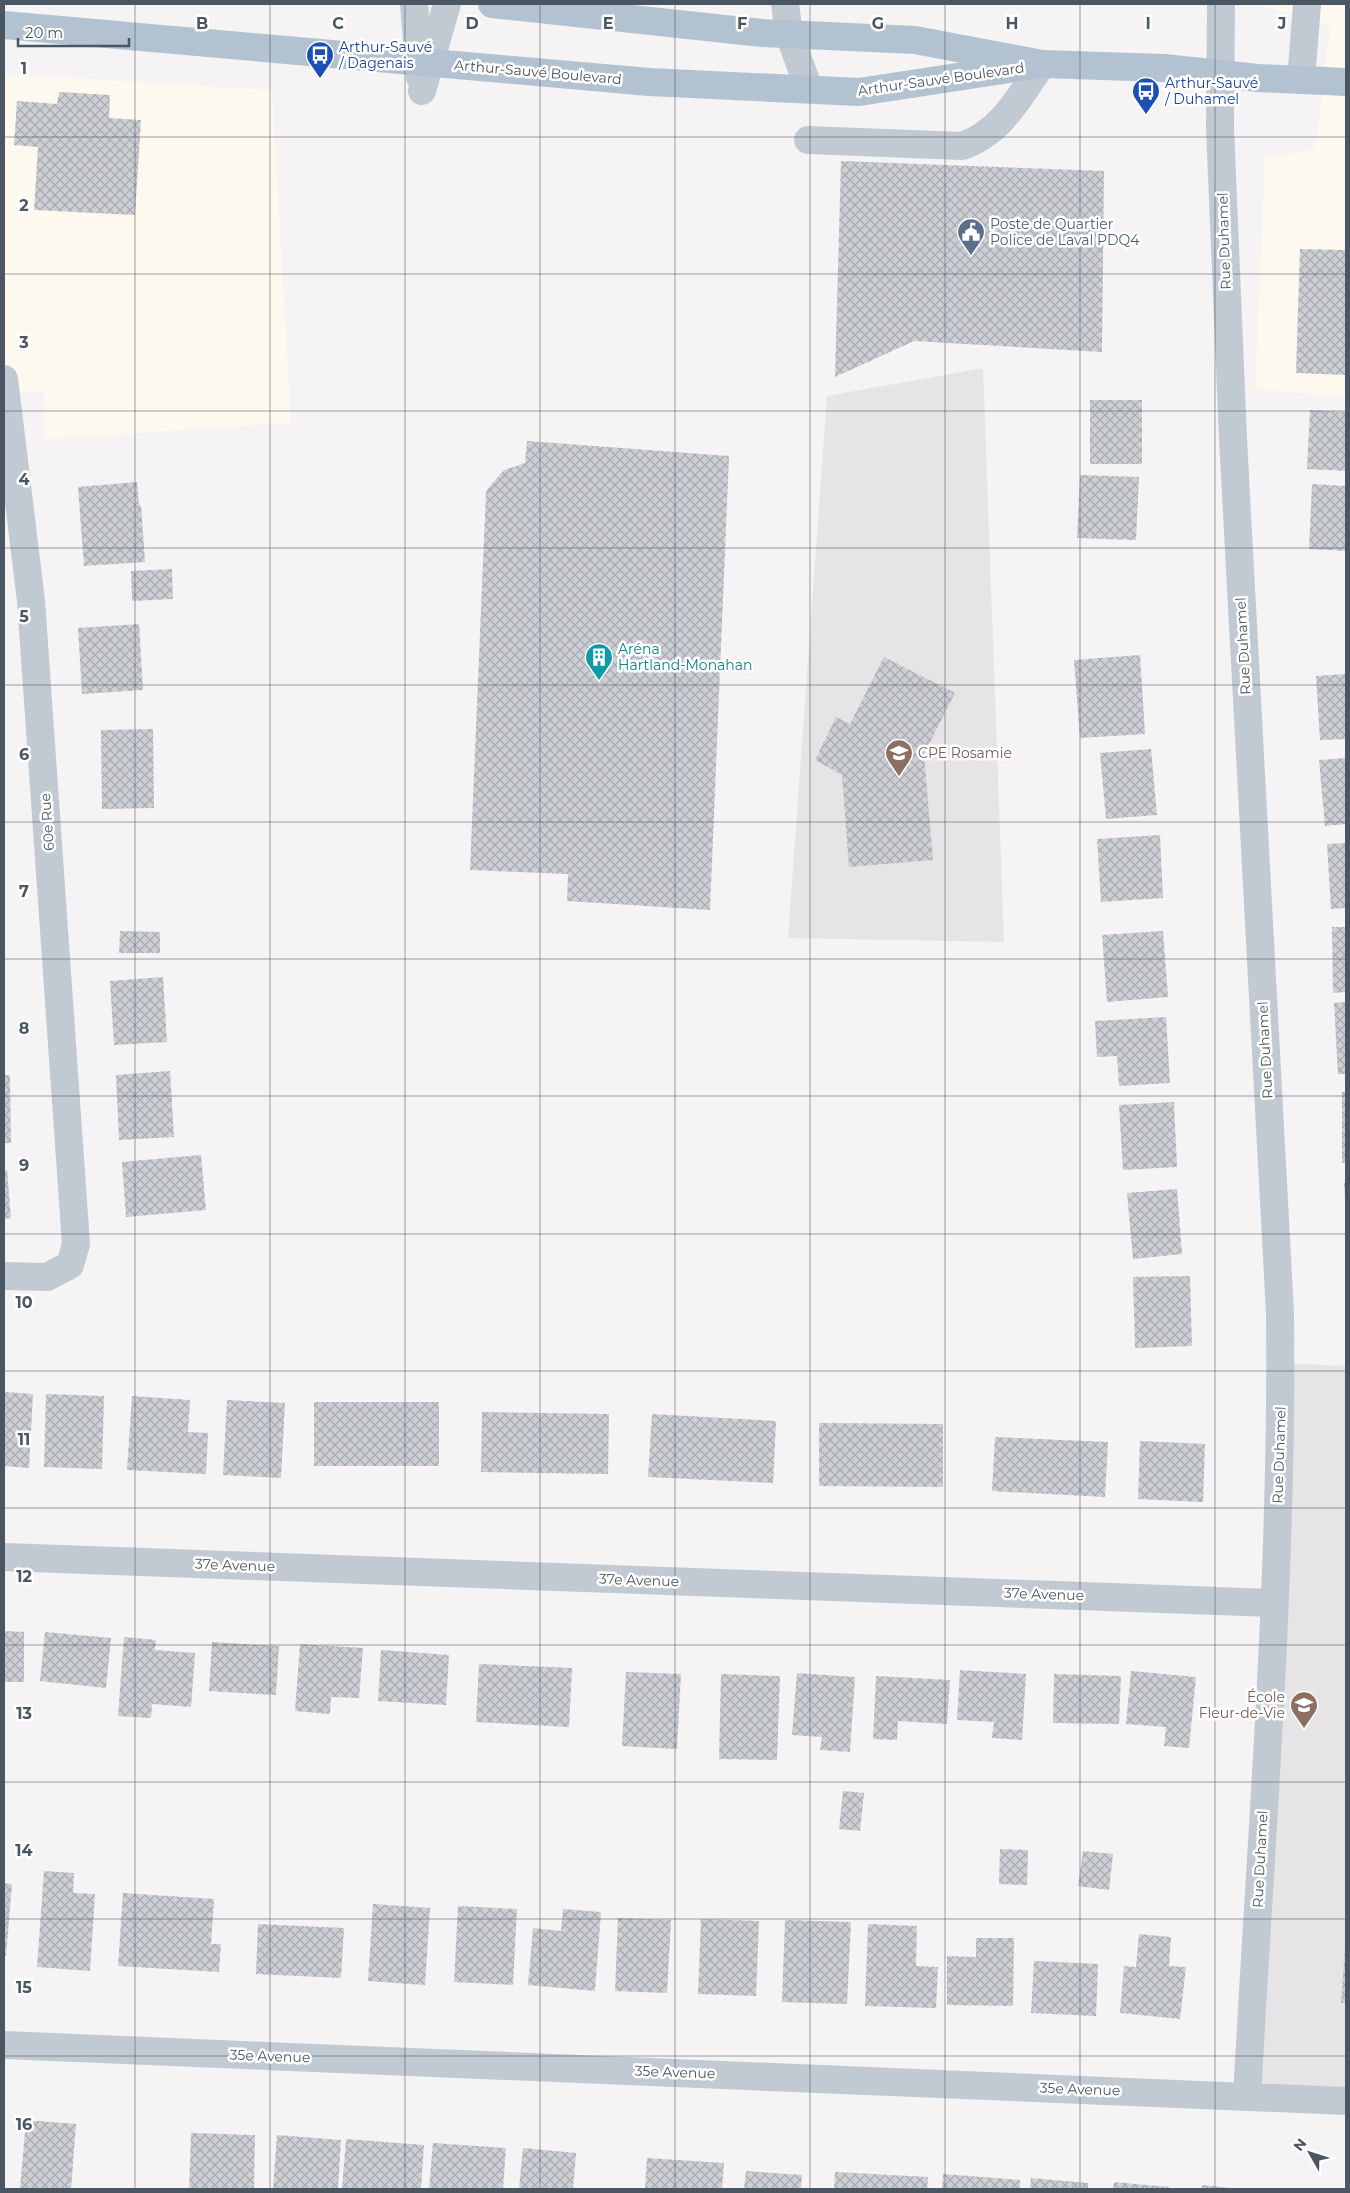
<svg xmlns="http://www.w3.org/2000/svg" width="1350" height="2193" font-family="Montserrat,sans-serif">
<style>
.commercial{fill:#fdf9ef}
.education{fill:#e6e4e5}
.building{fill:url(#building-cross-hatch)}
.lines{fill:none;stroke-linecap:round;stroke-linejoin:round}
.minor{stroke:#c1cad2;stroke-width:28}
.major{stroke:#b3c2d1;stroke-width:28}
.grid{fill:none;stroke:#4a5661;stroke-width:1;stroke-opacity:0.55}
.labels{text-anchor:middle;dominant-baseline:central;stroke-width:5;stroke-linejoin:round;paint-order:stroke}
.transit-label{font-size:14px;fill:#164399;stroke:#fff;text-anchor:start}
.street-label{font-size:14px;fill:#4a5661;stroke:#fff}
.service-label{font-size:14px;fill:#4e5e75;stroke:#fff;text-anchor:start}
.culture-label{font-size:14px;fill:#0d838f;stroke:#fff;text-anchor:start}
.education-label{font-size:14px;fill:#785e54;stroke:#fff;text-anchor:start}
.grid-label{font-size:16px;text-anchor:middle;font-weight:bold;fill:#4a5661;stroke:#fff;stroke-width:5;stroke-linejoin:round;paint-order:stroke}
</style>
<defs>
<pattern id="building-cross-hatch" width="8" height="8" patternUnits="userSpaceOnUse" patternTransform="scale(1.25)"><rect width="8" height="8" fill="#cdcfd5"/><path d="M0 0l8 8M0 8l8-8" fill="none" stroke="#a8abb0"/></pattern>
</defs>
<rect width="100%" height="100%" fill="#f5f3f3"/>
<path class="commercial" d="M1263 4H1346V397L1255 389 1265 158 1315 149 1330 27 1263 7Z
M4 74 272 90 291 423 45 439 44 392 4 393Z"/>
<path class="education" d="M983 368 1004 942 788 938 827 396Z
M1279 1363 1346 1366V2097L1245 2093Z"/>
<path class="building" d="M59 92 110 95 109 118 141 120 135 215 34 210 38 147 14 145 17 101 57 104Z
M841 161 1104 171 1102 352 914 341 835 377Z
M1300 249 1346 250V375L1296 373Z
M1090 400H1142V464H1090Z
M1310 410 1346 412V471L1307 469Z
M527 441 729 456 710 910 567 901 568 874 470 870 486 491 504 470 525 463Z
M1080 475 1139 477 1136 540 1077 538Z
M137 482 139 505H141L145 562 84 566 78 487Z
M1312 484 1346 486V551L1309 549Z
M172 569 173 599 132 601 131 571Z
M139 624 143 690 82 694 78 628Z
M1140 655 1145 734 1080 738 1074 660Z
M884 657 955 693 924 754 933 860 849 867 842 775 815 760 836 717 850 724Z
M1346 674V739L1320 740 1316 676Z
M153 729 154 808 102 809 101 730Z
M1151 749 1157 815 1106 819 1100 753Z
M1346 758V824L1325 826 1319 760Z
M1160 835 1163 898 1101 902 1097 839Z
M1346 843V908L1331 909 1327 844Z
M1332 927H1346V992L1333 993Z
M120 931 160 932V953H119Z
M1163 931 1168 997 1107 1002 1102 935Z
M163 977 167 1042 114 1045 110 981Z
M1346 1002V1074H1338L1334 1003Z
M1166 1017 1170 1083 1119 1086 1117 1056 1097 1057 1095 1021Z
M170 1071 174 1137 119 1140 116 1075Z
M4 1075H10L11 1143H4Z
M1342 1092H1346V1163H1342Z
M1174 1102 1177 1167 1123 1170 1119 1105Z
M201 1155 206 1210 126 1217 122 1162Z
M7 1170 11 1218 4 1219V1171Z
M1344 1183H1346V1198H1345Z
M1177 1189 1182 1254 1133 1259 1127 1193Z
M1190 1276 1192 1346 1135 1348 1133 1277Z
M4 1392 33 1394 29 1468 4 1466Z
M46 1394 104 1396 102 1469 44 1467Z
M132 1396 190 1400 188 1432 208 1433 206 1474 127 1470Z
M227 1400 285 1403 281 1478 223 1475Z
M314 1402H439V1466H314Z
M482 1412 609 1414 608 1474 481 1472Z
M652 1414 776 1421 773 1483 648 1477Z
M819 1423 943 1424V1487L819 1486Z
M995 1437 1108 1442 1105 1497 992 1491Z
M1140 1441 1205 1444 1203 1502 1138 1499Z
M4 1631 24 1632V1682H4Z
M45 1632 111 1638 106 1688 40 1681Z
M124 1637 156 1640 155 1650 195 1653 191 1707 152 1704 151 1718 118 1716Z
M212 1642 279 1646 276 1695 209 1691Z
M300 1644 363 1648 359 1698 331 1697 330 1714 295 1711Z
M381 1650 449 1655 446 1705 378 1701Z
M479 1664 572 1668 569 1727 476 1722Z
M960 1670 1026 1674 1022 1740 992 1738 994 1722 957 1720Z
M1131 1671 1196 1677 1189 1748 1164 1746 1166 1727 1126 1724Z
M626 1672 681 1674 677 1749 622 1746Z
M797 1673 855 1677 850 1752 820 1750 822 1737 792 1735Z
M721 1674 780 1676 777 1760 719 1759Z
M1054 1674 1121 1676 1119 1724 1053 1723Z
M876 1676 950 1680 947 1724 898 1721 897 1740 873 1739Z
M843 1791 864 1793 860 1831 839 1829Z
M1000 1849 1028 1850 1027 1885 999 1884Z
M1083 1851 1113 1854 1109 1890 1078 1886Z
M44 1871 74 1873 73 1893 95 1894 90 1971 37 1967Z
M4 1883 12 1884 6 1956H4Z
M123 1893 214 1899 211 1944H221L219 1972 118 1966Z
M373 1904 430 1908 425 1985 368 1981Z
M458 1906 517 1909 513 1985 454 1982Z
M563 1909 601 1912 595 1991 528 1985 533 1928 561 1931Z
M618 1918 671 1920 667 1993 615 1991Z
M701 1919 759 1921 756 1996 698 1994Z
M785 1920 851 1922 847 2004 782 2002Z
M258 1924 344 1928 341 1978 256 1974Z
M868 1924 917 1926 916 1966 938 1967 936 2008 865 2006Z
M1139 1934 1171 1937 1169 1966 1186 1967 1180 2019 1120 2013 1124 1966 1136 1967Z
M976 1938H1014L1013 2006 947 2005V1956L976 1957Z
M1345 1950H1346V2003H1341Z
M1034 1961 1098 1964 1096 2016 1031 2013Z
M26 2120 76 2124 71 2189H20Z
M191 2133 255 2135 254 2189H189Z
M277 2135 341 2140 338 2189H273Z
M346 2139 424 2145 421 2189H342Z
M433 2143 506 2148 503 2189 429 2188Z
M523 2148 576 2153 573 2189H519Z
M647 2158 724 2163 722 2189H645Z
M746 2171 802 2175 801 2189H744Z
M835 2172 928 2177 927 2189H834Z
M943 2174 1020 2180V2189H942Z
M1031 2178 1088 2183V2189H1030Z
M1114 2182 1169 2187V2189H1113Z
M1202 2185 1230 2188V2189H1202Z"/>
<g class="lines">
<path class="minor" d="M414 4 420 77
M785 4 789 34 809 89
M1221 4 1220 128 1233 439 1280 1313C1283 1574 1261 1836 1247 2097
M1301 80 1307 4
M422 91 447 4
M808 140 962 146C1001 133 1020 96 1042 64
M4 379 31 601 76 1244 70 1265 47 1277 4 1276
M4 1557 1275 1603
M4 2045 1346 2101"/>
<path class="major" d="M492 4 762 33 915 40 1042 64 1164 68 1258 78 1346 82
M4 25 649 82 859 92 1042 64"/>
</g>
<path class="grid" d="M135 4V2189M270 4V2189M405 4V2189M540 4V2189M675 4V2189M810 4V2189M945 4V2189M1080 4V2189M1215 4V2189M4 137H1346M4 274H1346M4 411H1346M4 548H1346M4 685H1346M4 822H1346M4 959H1346M4 1096H1346M4 1234H1346M4 1371H1346M4 1508H1346M4 1645H1346M4 1782H1346M4 1919H1346M4 2056H1346"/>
<defs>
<g id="bus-pin" transform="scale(1.4375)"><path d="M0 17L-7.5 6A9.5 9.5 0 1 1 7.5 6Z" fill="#1a4fb4" stroke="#fff"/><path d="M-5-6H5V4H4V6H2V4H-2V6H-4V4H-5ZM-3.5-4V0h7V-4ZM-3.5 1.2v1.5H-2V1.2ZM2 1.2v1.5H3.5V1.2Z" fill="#fff"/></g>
<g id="civic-pin" transform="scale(1.4375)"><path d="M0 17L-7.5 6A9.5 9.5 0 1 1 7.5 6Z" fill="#5c6f8a" stroke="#fff"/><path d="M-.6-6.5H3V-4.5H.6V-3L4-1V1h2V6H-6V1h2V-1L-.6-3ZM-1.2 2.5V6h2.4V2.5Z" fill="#fff"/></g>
<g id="building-pin" transform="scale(1.4375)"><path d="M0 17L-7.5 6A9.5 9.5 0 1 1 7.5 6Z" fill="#0f9aa8" stroke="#fff"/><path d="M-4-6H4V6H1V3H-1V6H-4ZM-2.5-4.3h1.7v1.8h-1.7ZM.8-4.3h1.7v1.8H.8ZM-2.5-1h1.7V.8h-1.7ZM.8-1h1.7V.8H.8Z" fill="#fff"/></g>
<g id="school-pin" transform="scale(1.4375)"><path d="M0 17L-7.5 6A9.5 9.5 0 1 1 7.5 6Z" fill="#8d6e63" stroke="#fff"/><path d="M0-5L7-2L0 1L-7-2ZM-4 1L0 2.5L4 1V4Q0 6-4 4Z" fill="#fff"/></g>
</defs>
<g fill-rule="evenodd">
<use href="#bus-pin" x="320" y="55"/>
<use href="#bus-pin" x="1146" y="91"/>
<use href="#civic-pin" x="971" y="232"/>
<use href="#building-pin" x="599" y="657"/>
<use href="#school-pin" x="899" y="753"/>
<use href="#school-pin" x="1304" y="1705"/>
</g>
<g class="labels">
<g class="transit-label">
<text x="339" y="47">Arthur-Sauvé<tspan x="339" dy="16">/ Dagenais</tspan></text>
<text x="1165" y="83">Arthur-Sauvé<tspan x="1165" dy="16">/ Duhamel</tspan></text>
</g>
<g class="street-label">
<text transform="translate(538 72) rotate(5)">Arthur-Sauvé Boulevard</text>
<text transform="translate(941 79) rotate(-8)">Arthur-Sauvé Boulevard</text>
<text transform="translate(1224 241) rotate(-92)">Rue Duhamel</text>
<text transform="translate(1243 646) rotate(-93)">Rue Duhamel</text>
<text transform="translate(47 822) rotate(-94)">60e Rue</text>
<text transform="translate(1265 1050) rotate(-93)">Rue Duhamel</text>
<text transform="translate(1279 1455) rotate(-88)">Rue Duhamel</text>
<text transform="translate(235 1565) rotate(2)">37e Avenue</text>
<text transform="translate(639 1580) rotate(2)">37e Avenue</text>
<text transform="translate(1044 1594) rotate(2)">37e Avenue</text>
<text transform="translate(1260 1859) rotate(-87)">Rue Duhamel</text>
<text transform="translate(270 2056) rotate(2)">35e Avenue</text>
<text transform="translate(675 2072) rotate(2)">35e Avenue</text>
<text transform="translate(1080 2089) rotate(2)">35e Avenue</text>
</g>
<g class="service-label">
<text x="990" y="224">Poste de Quartier<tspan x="990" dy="16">Police de Laval PDQ4</tspan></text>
</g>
<g class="culture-label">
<text x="618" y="649">Aréna<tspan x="618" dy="16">Hartland-Monahan</tspan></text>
</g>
<g class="education-label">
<text x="918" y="753">CPE Rosamie</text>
<text x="1285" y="1697" text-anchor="end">École<tspan x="1285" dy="16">Fleur-de-Vie</tspan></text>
</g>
</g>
<g class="grid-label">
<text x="202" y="29">B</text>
<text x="338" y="29">C</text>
<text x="472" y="29">D</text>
<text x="608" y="29">E</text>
<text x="742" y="29">F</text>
<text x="878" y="29">G</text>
<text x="1012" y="29">H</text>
<text x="1148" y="29">I</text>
<text x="1282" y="29">J</text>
<text x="24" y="74">1</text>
<text x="24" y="211">2</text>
<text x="24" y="348">3</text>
<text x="24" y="485">4</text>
<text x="24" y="622">5</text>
<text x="24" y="760">6</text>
<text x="24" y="897">7</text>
<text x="24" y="1034">8</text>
<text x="24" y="1171">9</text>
<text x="24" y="1308">10</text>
<text x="24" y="1445">11</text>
<text x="24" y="1582">12</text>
<text x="24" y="1719">13</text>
<text x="24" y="1856">14</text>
<text x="24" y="1993">15</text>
<text x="24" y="2130">16</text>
</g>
<rect width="1350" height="2193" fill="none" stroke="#4a5661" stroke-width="10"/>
<g transform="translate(1310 2153) rotate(309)" stroke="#ffffff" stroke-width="4" paint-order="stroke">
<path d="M0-4L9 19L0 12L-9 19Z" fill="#4a5661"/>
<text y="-8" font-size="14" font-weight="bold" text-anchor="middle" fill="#4a5661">N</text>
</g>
<path d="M18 38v8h111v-8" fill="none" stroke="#4a5661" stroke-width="2.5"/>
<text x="25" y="38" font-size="15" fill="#4a5661" stroke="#ffffff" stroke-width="4" paint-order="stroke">20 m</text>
</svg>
